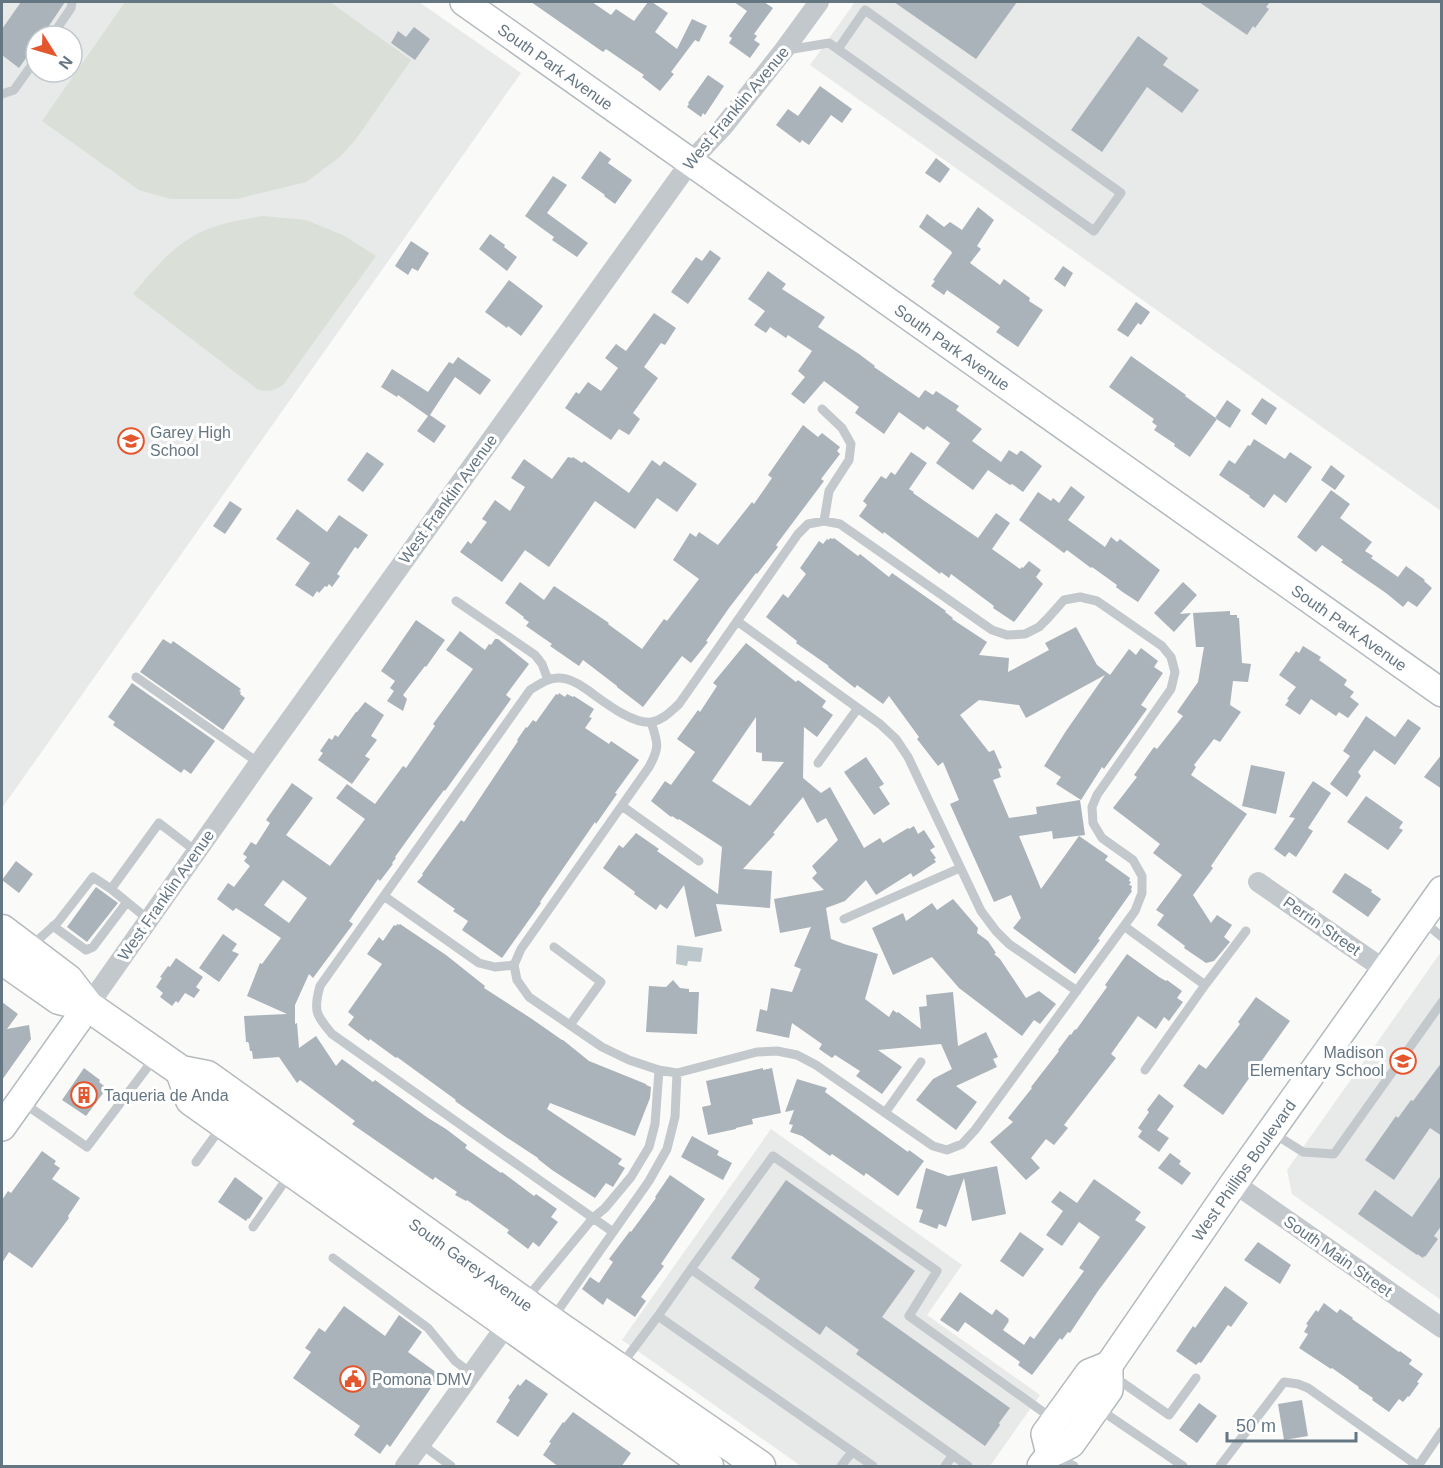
<svg xmlns="http://www.w3.org/2000/svg" width="1443" height="1468" font-family="Helvetica,sans-serif">
<style>
.built{fill:#e8e9e9;fill-rule:evenodd}
.green{fill:#dadfd7}
.water{fill:#bbc7cb}
.building{fill:#aab3b9;fill-rule:evenodd}
.lines{fill:none;stroke-linecap:round;stroke-linejoin:round}
.secondary-casing{stroke:#b3babf;stroke-width:30}
.primary-casing{stroke:#b5babe;stroke-width:33}
.lane{stroke:#c3c8cc;stroke-width:9}
.street{stroke:#c3c8cc;stroke-width:20}
.secondary{stroke:#fff;stroke-width:27}
.primary{stroke:#fff;stroke-width:30}
.labels{text-anchor:middle;dominant-baseline:central;stroke-width:6;stroke-linejoin:round;paint-order:stroke}
.street-label{font-size:16px;fill:#657683;stroke:#fff}
.poi-label{font-size:16px;fill:#657683;stroke:#fff;text-anchor:start}
</style>
<rect width="100%" height="100%" fill="#fafaf8"/>
<path class="built" d="M2 2H419L521 73 2 808ZM36 36H72V72H36Z
M855 2H1441V511L810 65Z
M1441 952V1300L1292 1194 1287 1170Z
M771 1129 962 1265 927 1315 1040 1395 990 1466H801L622 1340Z"/>
<path class="green" d="M125 2H330L411 60 356 139 340 157 306 182 237 199H171L139 190 42 121Z
M262 216 306 220 343 235 376 256 283 385C275 390 267 393 257 389L133 294C150 274 167 252 190 238 211 224 238 221 262 216Z"/>
<path class="water" d="M677 945 703 948 701 962 688 961 687 966 676 964Z"/>
<path class="building" d="M21 2H65L42 36H36V44L19 68 2 55V29Z
M531 2H592L611 15 616 9 634 21 648 2H652L668 13 655 32 677 49 692 19 707 26 699 42 695 40 671 72 674 74 660 91 642 77 644 75 606 49 603 52Z
M734 2H764L773 8 754 34 757 36 754 40 760 44 750 58 729 43 732 38 729 36 747 11Z
M894 2H1017L976 59Z
M1199 2H1270L1266 7 1269 9 1255 28 1253 26 1247 35Z
M414 27 430 39 415 60 391 43 398 31 406 37Z
M1138 36 1168 58 1163 65 1199 90 1182 113 1147 87 1102 152 1071 130Z
M708 75 724 86 705 115 703 113 701 117 687 107 689 104 688 103Z
M820 86 852 109 842 123 831 115 809 145 802 140 800 143 776 125 788 109 798 116Z
M600 151 611 159 608 163 632 180 615 204 604 196 605 195 581 178Z
M936 158 950 169 940 183 925 173Z
M553 176 567 185 547 213 588 243 577 257 552 240 554 237 525 216Z
M978 207 994 220 977 246 981 249 970 263 1000 285 1004 279 1030 298 1029 301 1043 310 1018 347 996 332 1000 327 947 290 944 295 931 286 935 281 933 280 952 253 951 251 919 227 927 214 944 227 950 222 962 230Z
M490 234 505 245 504 247 517 257 507 271 479 249Z
M411 241 429 253 418 271 412 268 408 275 395 266Z
M710 250 721 258 688 304 671 292 696 257 702 261Z
M1063 266 1073 273 1065 287 1054 279Z
M768 271 786 284 782 289 825 317 818 327 859 354 875 366 874 367 919 398 925 390 933 395 936 391 959 406 956 410 982 429 972 441 1001 462 1009 450 1017 455 1020 451H1022L1042 466 1023 492 1012 484 1010 485 988 470 973 490 936 463 950 443 927 426 924 430 899 412 884 434 855 413 859 407 824 381 804 404 791 394 805 377 798 371 812 351 788 335 786 338 770 327 766 333 754 325 765 311 748 299Z
M509 280 543 306 521 336 508 326 507 328 485 312Z
M1136 302 1150 312 1141 325 1138 323 1128 337 1117 330Z
M654 313 676 328 665 345 661 343 644 367 658 378 633 413 640 419 629 435 619 429 611 440 565 408 576 392 579 394 588 382 601 391 618 368 605 358 616 344 626 351Z
M1131 356 1186 395 1185 396 1217 419 1190 457 1174 446 1175 444 1154 430 1157 426 1152 422 1154 419 1109 387Z
M458 357 491 380 480 395 455 377 430 415 446 426 434 443 417 431 428 416 398 395 397 397 381 387 392 369 428 392 449 362 453 364Z
M1262 398 1277 408 1266 425 1251 414Z
M1227 400 1241 410 1230 428 1215 418Z
M803 425 818 437 822 433 840 447 837 451 840 454 821 479 824 481 776 545 778 547 757 574 756 573 729 608 706 641 708 642 691 663 682 656 643 707 617 687V686L583 660 579 666 550 646 552 644 526 626 529 622 523 618 524 617 505 603 520 582 544 600 554 586 609 623 608 624 642 649 664 619 667 621 699 579 673 560 690 533 696 537 699 532 718 545 752 502 754 504 772 478 768 475Z
M1254 439 1285 459 1290 452 1312 467 1286 503 1274 494 1264 508 1249 497 1250 496 1219 475 1229 460 1235 464 1248 445 1250 446Z
M367 452 384 464 363 492 347 480Z
M911 452 927 463 909 489 914 492 913 493 978 538 996 513 1010 523 992 549 1020 569 1022 567 1023 568 1029 561 1041 570 1036 577 1043 584 1014 622 993 608 994 606 951 574 949 578 941 572 940 574 884 532 883 534 859 516 867 505 863 501 881 476 886 479 891 472 895 475Z
M568 457 572 458 573 457 582 463 584 461 629 493 652 460 660 466 664 461 697 484 677 512 657 498 635 529 595 501 549 567 525 550 502 582 460 552 468 541 471 544 487 522 482 519 495 500 510 511 525 487 511 478 524 459 552 479Z
M1331 465 1345 476 1335 490 1321 480Z
M1071 486 1085 497 1068 520 1105 547 1111 537 1117 542 1120 539 1160 570 1138 602 1124 593 1116 587 1117 585 1092 567 1091 568 1067 550 1064 553 1019 520 1038 492 1051 501 1053 498 1059 503Z
M1331 490 1350 504 1340 518 1372 542 1365 551 1373 556 1371 558 1398 577 1406 566 1425 580 1424 581 1432 588 1417 607 1408 601 1403 607 1386 593 1341 562 1343 560 1322 545 1316 552 1297 537Z
M230 501 242 509 225 534 213 526Z
M297 509 327 532 339 515 368 535 358 549 355 547 337 574 340 576 332 587 329 584 327 587 325 586 319 593 317 591 313 597 295 585 310 563 276 539Z
M830 538 833 539 834 538 858 556 860 554 889 577 892 573 946 611 945 612 953 618 952 619 987 642 979 655 1009 658 1008 672 1049 650 1045 643 1076 627 1097 665 1110 675 1129 649 1136 655 1141 648 1158 661 1154 667 1163 673 1141 705 1147 709 1104 769 1102 767 1081 800 1056 784 1061 777 1044 766 1066 731 1105 675 1026 718 1019 705 979 700 960 715 989 752 994 750 1002 768 998 769 1001 777 993 780 1009 818 1037 814 1036 807 1080 800 1085 835 1053 839 1052 831 1019 836 1041 889 1079 836 1108 856 1105 860 1130 878 1129 881 1131 882 1129 885 1132 886 1131 890 1132 891 1098 939 1100 940 1075 974 1013 928 1021 918 1011 895 994 902 950 804 959 800 943 762 938 766 917 739 919 737 889 696 883 704 857 685 855 688 828 667 829 666 796 643 797 641 766 617 783 594 788 598 806 574 800 568 819 541 823 544 827 539 829 540Z
M1183 582 1197 595 1180 614 1191 613 1174 632 1154 613Z
M1230 611V615H1237V618H1239L1242 663 1251 664 1248 682 1233 681 1230 705 1241 712 1220 742 1214 739 1194 765 1196 767 1191 775 1247 814 1211 866 1213 868 1193 895 1211 923 1217 915 1232 925 1224 937 1230 942 1214 961 1206 963 1184 948 1185 946 1157 925 1164 915 1156 910 1182 875 1153 853 1160 844 1113 808 1137 777 1134 775 1154 747 1157 749 1183 716 1177 712 1198 682 1204 647H1196L1193 613Z
M416 620 445 640 426 667 425 666 403 695 407 699 403 711 387 701 394 691 390 688 395 681 381 671Z
M460 631 485 650 489 644 491 645 495 639H498L529 664 506 695 511 699 445 791 444 790 418 825 395 857 396 858 392 863 393 864 380 881 378 879 349 921 353 924 313 978 309 974 295 1005V1024L297 1023 299 1048 316 1036 336 1066 342 1059 373 1082 375 1080 428 1118 446 1129 467 1145 465 1148 501 1173 502 1172 534 1196 536 1194 557 1209 551 1217 558 1222 539 1247 533 1242 528 1249 507 1233 509 1230 467 1200 466 1201 455 1195 457 1192 435 1177 433 1180 368 1135 352 1124 355 1121 300 1080 297 1083 279 1057 253 1059 252 1051H250L249 1044 248 1042H246L244 1016 287 1014 247 996 260 963 262 964 281 938 236 908 233 911 217 899 228 883 234 887 250 866 244 861 247 857 243 854 251 842 256 845 270 823 266 820 292 783 313 798 286 835 330 866 365 819 336 798 347 784 375 804 403 766 406 768 435 726 433 724 473 669 446 650ZM283 880 307 898 289 923 264 905Z
M163 639 171 644 173 641 241 689 239 691 241 692 240 694 245 698 223 730 140 672Z
M746 643 796 682 798 680 826 701 822 707 833 715 817 737 804 727 803 778 821 793 830 787 864 848 880 838 883 843 908 828 909 829 914 826 918 834 924 830 935 847 930 850 936 858 934 859 936 862 913 877 911 873 876 895 866 880 845 901 826 908 831 939 844 944 878 954 865 999 889 1017 893 1010 897 1013 898 1012 921 1029 919 1007 927 1006 926 995 953 992 958 1046 986 1032 998 1057 993 1059 997 1067 956 1086 977 1102 956 1130 916 1100 933 1079 952 1069 941 1044 878 1050 902 1067 882 1094 856 1076 860 1071 835 1055 832 1058 819 1049 822 1044 792 1023 789 1038 756 1031 760 1009 767 1011 771 988 792 992 801 969 794 966 811 927 780 933 774 899 824 890 812 878 817 873 812 866 838 840 826 818 817 823 803 797 773 833 775 834 743 869 772 871 770 908 716 904 722 931 695 937 684 885 667 909 660 904 656 910 634 894 635 892 603 868 619 845 623 848 636 833 659 849 657 851 718 894 722 847 679 819 678 820 672 816 671 817 651 801 665 781 671 785 695 752 677 739 698 710 700 712 717 686 713 683ZM756 717V752L762 753V761L784 762 750 806 712 781Z
M1303 646 1321 657 1319 660 1347 680 1344 685 1354 692 1350 697 1359 704 1348 718 1339 712 1336 716 1311 699 1300 715 1285 705 1289 700 1287 699 1296 687 1279 675 1296 651 1299 653Z
M132 683 215 741 191 774 184 769 181 773 113 725 115 722 108 717Z
M559 693 565 697 567 694 573 697 574 696 594 709 589 717 592 718 585 728 609 744 611 741 639 760 615 793 617 794 596 824 595 822 540 902 541 903 502 958 462 930 468 921 453 911 455 909 417 882 423 875 422 874 461 820 464 822 518 741 517 740 526 727 527 728 533 720 536 722 556 694 558 695Z
M365 702 384 715 371 736 377 740 365 756 370 759 352 784 318 760 323 753 320 751 329 738 332 740 335 735 338 737 356 712H357Z
M1366 716 1395 737 1408 719 1421 728 1395 765 1374 750 1358 772 1361 776 1347 797 1330 784 1350 756 1343 751Z
M1442 754V789L1424 777Z
M866 757 884 784 879 787 890 804 874 815 844 772Z
M1251 765 1285 772 1276 814 1242 806Z
M1313 781 1331 793 1308 828 1313 831 1296 857 1289 852 1285 857 1274 849 1295 818 1289 817Z
M1366 796 1403 822 1399 828 1403 830 1388 850 1347 822Z
M16 861 33 874 19 893 2 880Z
M1345 873 1372 890 1371 892 1381 899 1368 917 1332 892Z
M96 887 118 903 87 942 67 927Z
M953 899 978 928 977 933 988 941 996 953 994 954 1000 959 1026 998 1039 991 1056 1004 1040 1024 1034 1020 1022 1036 959 988 932 957 893 975 872 928 903 913 906 921 932 903 937 910Z
M397 924 399 925 400 924 446 955 485 986 484 988 532 1019 562 1040H563L589 1061 646 1084V1085L651 1087 650 1098 635 1136 550 1103 547 1109 622 1159 618 1164 625 1168 613 1187 606 1183 595 1198 552 1170 538 1159V1158L506 1137 455 1101 456 1100 397 1057 396 1058 370 1039 369 1041 348 1025 354 1017 348 1012 382 964 367 954 379 937 383 941 394 925 396 926Z
M223 934 237 944 232 951 239 954 219 982 199 968Z
M1127 954 1159 977 1166 981 1167 980 1182 991 1177 998 1183 1002 1169 1021 1164 1017 1156 1029 1138 1016 1111 1054 1116 1058 1064 1125 1068 1128 1054 1145 1046 1139 1031 1158 1040 1168 1026 1180 990 1142 1013 1122 1008 1118 1032 1088 1031 1087 1059 1051 1058 1050 1070 1034 1071 1035 1075 1029 1076 1030 1107 987 1105 985Z
M176 958 203 977 196 987 200 990 194 998 185 993 178 1003 176 1001 172 1006 160 997 163 993 156 987 162 978 160 977 168 966 170 967Z
M673 980 680 988 689 989V992H699L697 1034 646 1032 649 986 666 987Z
M1256 997 1290 1021 1223 1115 1183 1086 1199 1064 1206 1069 1240 1024 1238 1022Z
M2 1002 18 1014 7 1029 29 1025 31 1039 2 1080Z
M1442 1062V1136L1430 1128 1394 1180 1365 1160 1396 1116 1398 1118 1411 1100 1413 1101Z
M84 1068 100 1080 99 1082 107 1088 86 1116 62 1100Z
M763 1068V1070L772 1068 781 1113 752 1119 753 1124 736 1128V1129L708 1135 702 1107 711 1105 706 1081Z
M797 1079 827 1088 825 1092 901 1147 908 1152 909 1150 924 1161 898 1196 866 1173 864 1176 832 1154 830 1156 802 1136 790 1132 793 1125 789 1124 794 1110 785 1112Z
M1159 1094 1174 1106 1157 1130 1169 1138 1159 1152 1138 1137 1142 1131 1138 1128 1149 1112 1147 1110Z
M692 1136 719 1151 717 1155 732 1163 723 1180 681 1157Z
M42 1151 56 1161 54 1164 60 1168 52 1179 80 1198 68 1216 69 1218 32 1268 9 1252 2 1263V1200L8 1191 11 1193Z
M1170 1153 1181 1161 1179 1164 1191 1173 1182 1185 1158 1168Z
M997 1166 1006 1214 972 1221 964 1178 946 1227 939 1224 937 1229 919 1222 923 1210 916 1208 926 1168 948 1176Z
M1442 1174V1225L1434 1236 1438 1239 1425 1257 1424 1256 1423 1258 1417 1254V1255L1358 1214 1375 1190 1412 1217Z
M670 1175 705 1199 661 1264 664 1266 641 1297 646 1301 635 1317 607 1298 603 1305 582 1289 590 1277 599 1283 613 1262 609 1259 630 1231 631 1232 656 1198 655 1197Z
M235 1177 263 1198 249 1219 248 1218 246 1221 218 1202Z
M1094 1179 1141 1212 1135 1220 1146 1227 1098 1291 1070 1333 1068 1332 1062 1340 1060 1338 1032 1375 1018 1365 1020 1362 965 1322 958 1332 940 1320 960 1292 992 1315 996 1309 1009 1319 1008 1320 1009 1321 1003 1330 1024 1345 1030 1336 1034 1339 1084 1271 1079 1268 1100 1237 1079 1222 1062 1246 1046 1235 1063 1211 1051 1202 1060 1191 1077 1203Z
M786 1180 915 1271 882 1317 1010 1408 999 1423 1000 1425 985 1446 856 1354 859 1350 826 1326 820 1335 754 1288 760 1279 731 1258Z
M1020 1232 1044 1249 1023 1277 1000 1261Z
M1258 1242 1291 1265 1280 1284 1244 1260Z
M1225 1286 1248 1303 1231 1327 1228 1325 1201 1363 1199 1362 1196 1365 1176 1351 1193 1326 1195 1328Z
M1324 1303 1337 1313 1340 1309 1353 1318 1352 1319 1399 1352 1400 1351 1412 1360 1409 1364 1423 1374 1417 1382 1419 1383 1409 1397 1408 1396 1403 1402 1399 1399 1389 1412 1372 1400 1373 1398 1358 1388 1359 1387 1332 1368 1331 1369 1299 1348 1308 1334 1304 1332 1308 1325 1306 1324 1316 1310 1318 1312Z
M344 1306 385 1336 399 1315 422 1332 408 1352 440 1375 390 1447 387 1444 380 1454 354 1435 360 1426 293 1378 311 1352 305 1348 319 1328 325 1332Z
M526 1379 548 1394 518 1437 496 1422 510 1400 508 1398 518 1384 520 1386Z
M1302 1400 1308 1436 1284 1440 1278 1404Z
M1199 1403 1217 1416 1197 1443 1179 1430Z
M573 1412 631 1453 621 1467H559L543 1455 551 1443 549 1442 563 1422 564 1423Z"/>
<g class="lines">
<g class="secondary-casing">
<g id="secondary">
<path id="s1" d="M464 2 1442 693"/>
<path d="M2 1127 88 1006"/>
<path d="M1050 1454 1045 1434 1089 1373 1109 1365"/>
<path id="s2" d="M1041 1466 1050 1454 1071 1444 1097 1407 1109 1390V1365L1234 1183 1442 890"/>
</g>
</g>
<g class="primary-casing">
<g id="primary">
<path id="s3" d="M2 930 68 980 88 1006 181 1071 207 1076 550 1321 760 1466"/>
<path d="M2 959 59 999 88 1006"/>
<path d="M181 1071 191 1100 708 1466"/>
</g>
</g>
<path class="lane" d="M52 36 71 8 72 2
M787 50 829 43 1094 231 1121 193 865 10 838 49
M2 94 14 90 36 59
M822 409 842 428 851 444 849 460 829 491 824 521
M456 601 535 655 542 664 548 680
M737 621 880 724 896 739 908 757 981 911 996 931 1009 944 1077 991
M136 677 259 763
M818 763 858 708
M622 806 699 861
M384 896 479 963 495 967 514 965
M844 919 960 868
M149 920 111 889 159 823 197 852
M1423 921 1442 937
M53 926 86 950 93 947 127 902
M1124 926 1205 985
M31 946 58 922 93 877 111 889
M554 947 601 982 570 1025
M1145 1070 1205 985 1246 931
M22 1102 87 1147 156 1056
M885 1113 921 1062
M1273 1133 1303 1152 1334 1154 1442 1002
M196 1162 222 1126
M253 1227 290 1174
M613 1232 332 1034C316 1015 313 1011 320 986L530 690C540 684 549 677 560 678 569 678 579 684 586 689 602 700 632 725 652 722 663 720 671 711 679 704L798 534 808 524 824 521 840 524 992 630 1007 635 1025 634 1039 627 1048 618 1064 600 1080 597 1097 601 1162 646 1171 657 1175 672 1171 689 1097 795 1092 807 1093 823 1102 838 1133 860 1142 876V893L1135 911 975 1130 962 1144 947 1150 933 1146 816 1065 797 1055 777 1051 757 1052 677 1073 659 1070 629 1060 602 1047 529 997 517 980 514 965 521 949 649 767C660 747 658 743 651 722
M333 1258 428 1328 455 1361 472 1374
M691 1269 658 1316 873 1466
M526 1299 593 1218 605 1208 631 1177 649 1147 655 1124 659 1070
M552 1319 649 1181 667 1149 675 1117 677 1073
M622 1364 658 1316
M1113 1376 1169 1415 1196 1378
M1099 1409 1183 1466
M421 1444 451 1466
M1055 1456 1074 1466
M841 1466 852 1452
M945 1466 953 1455
M968 1466 691 1269 773 1156 937 1271 909 1316 1053 1419
M1220 1466 1284 1382 1298 1384 1308 1388 1418 1466
M1418 1466 1442 1431"/>
<path class="street" d="M1258 882 1385 970
M88 1006 259 763 691 161 723 127 784 50 819 2
M1234 1183 1442 1328
M405 1466 513 1316"/>
<use href="#secondary" class="secondary"/>
<use href="#primary" class="primary"/>
</g>
<defs>
<g id="school-ring" transform="scale(1.35)"><circle r="9.5" fill="#fff" stroke="#e4572e" stroke-width="1.5"/><path d="M0-5L7-2L0 1L-7-2ZM-4 1L0 2.5L4 1V4Q0 6-4 4Z" fill="#e4572e"/></g>
<g id="building-ring" transform="scale(1.35)"><circle r="9.5" fill="#fff" stroke="#e4572e" stroke-width="1.5"/><path d="M-4-6H4V6H1V3H-1V6H-4ZM-2.5-4.3h1.7v1.8h-1.7ZM.8-4.3h1.7v1.8H.8ZM-2.5-1h1.7V.8h-1.7ZM.8-1h1.7V.8H.8Z" fill="#e4572e"/></g>
<g id="civic-ring" transform="scale(1.35)"><circle r="9.5" fill="#fff" stroke="#e4572e" stroke-width="1.5"/><path d="M-.6-6.5H3V-4.5H.6V-3L4-1V1h2V6H-6V1h2V-1L-.6-3ZM-1.2 2.5V6h2.4V2.5Z" fill="#e4572e"/></g>
</defs>
<g fill-rule="evenodd">
<use href="#school-ring" x="131" y="441"/>
<use href="#school-ring" x="1403" y="1061"/>
<use href="#building-ring" x="84" y="1095"/>
<use href="#civic-ring" x="353" y="1379"/>
</g>
<g class="labels">
<g class="street-label">
<text stroke="none"><textPath href="#s1" startOffset="112">South Park Avenue</textPath></text>
<text transform="translate(736 108) rotate(-50)">West Franklin Avenue</text>
<text stroke="none"><textPath href="#s1" startOffset="598">South Park Avenue</textPath></text>
<text transform="translate(448 499) rotate(-54)">West Franklin Avenue</text>
<text stroke="none"><textPath href="#s1" startOffset="1084">South Park Avenue</textPath></text>
<text transform="translate(166 895) rotate(-55)">West Franklin Avenue</text>
<text transform="translate(1322 926) rotate(35)">Perrin Street</text>
<text stroke="none"><textPath href="#s2" startOffset="366">West Phillips Boulevard</textPath></text>
<text transform="translate(1338 1256) rotate(35)">South Main Street</text>
<text stroke="none"><textPath href="#s3" startOffset="580">South Garey Avenue</textPath></text>
</g>
<g class="poi-label">
<text x="150" y="432">Garey High<tspan x="150" dy="18">School</tspan></text>
<text x="1384" y="1052" text-anchor="end">Madison<tspan x="1384" dy="18">Elementary School</tspan></text>
<text x="104" y="1095">Taqueria de Anda</text>
<text x="372" y="1379">Pomona DMV</text>
</g>
</g>
<rect width="1443" height="1468" fill="none" stroke="#657683" stroke-width="6"/>
<g transform="translate(54 54) rotate(127)"><circle r="28" fill="#ffffff" stroke="#c1c8cd" stroke-width="1.5"/>
<path d="M0-4.5L10 22L0 15L-10 22Z" fill="#e4572e"/>
<text y="-9" font-size="16" font-weight="bold" text-anchor="middle" fill="#657683">N</text>
</g>
<path d="M1227 1432v9h129v-9" fill="none" stroke="#657683" stroke-width="3"/>
<text x="1236" y="1432" font-size="18" fill="#657683" stroke="#ffffff" stroke-width="4.5" paint-order="stroke">50 m</text>
</svg>
